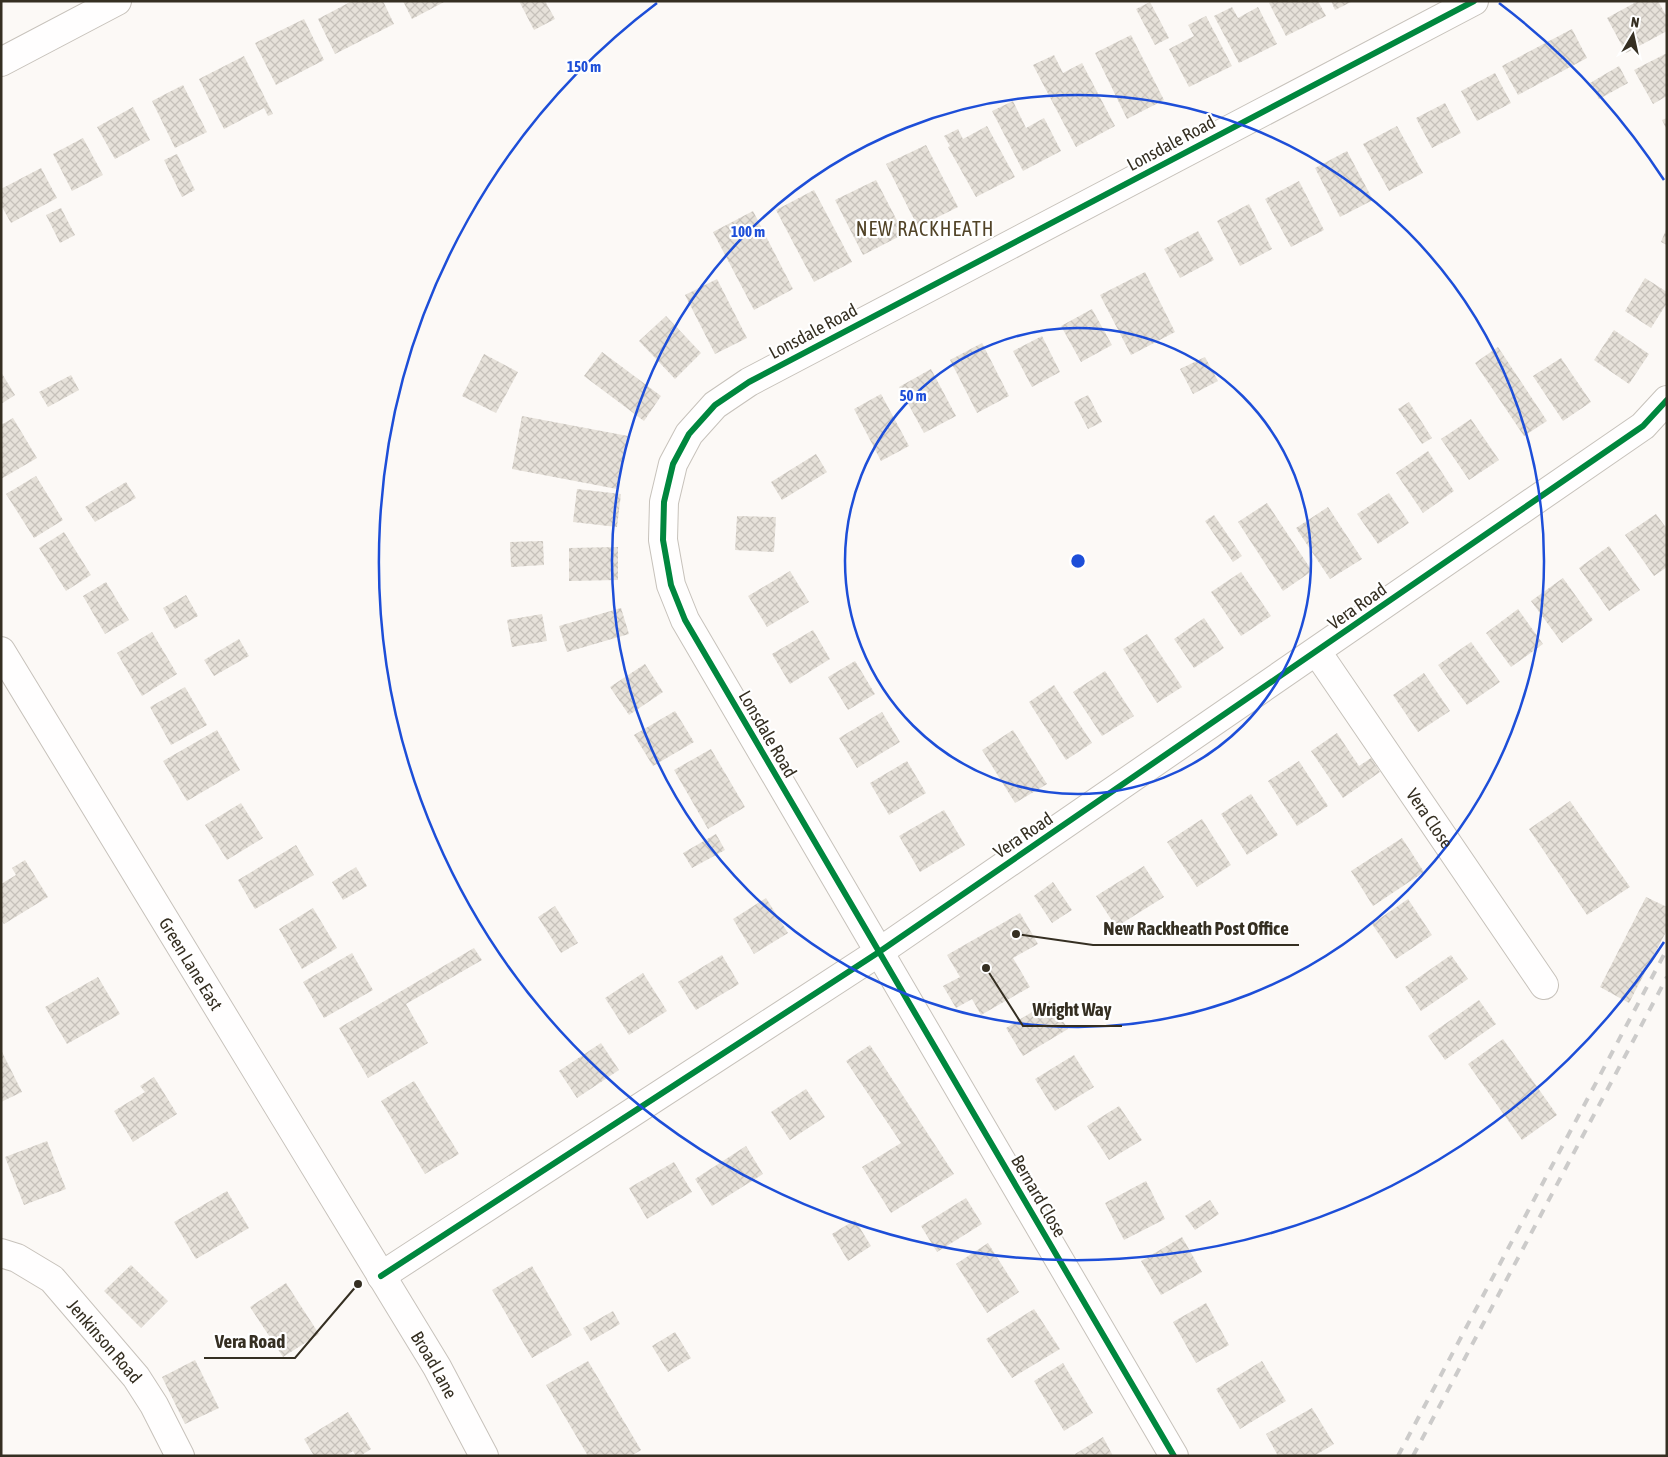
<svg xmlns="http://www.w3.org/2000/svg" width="1668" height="1457" font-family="'Asap Condensed',sans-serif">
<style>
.building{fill:url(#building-cross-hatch)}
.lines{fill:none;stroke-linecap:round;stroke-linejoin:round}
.street-casing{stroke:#c7c2bb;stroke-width:30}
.secondary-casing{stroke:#c7c2bb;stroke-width:30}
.street{stroke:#fffefe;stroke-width:28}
.secondary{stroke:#fffefe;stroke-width:28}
.rail{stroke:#cccbca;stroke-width:4;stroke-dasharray:9 9;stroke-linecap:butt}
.cycleway-casing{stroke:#fff;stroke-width:9}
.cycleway{stroke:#00873e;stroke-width:6}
.ring{fill:none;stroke:#1d4ed8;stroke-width:2.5}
.labels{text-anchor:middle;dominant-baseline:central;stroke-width:4.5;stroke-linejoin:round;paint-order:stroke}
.street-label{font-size:18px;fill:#352f22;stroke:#fff}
.quarter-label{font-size:20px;letter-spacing:1px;fill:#514327;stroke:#fff}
.centre{fill:#1d4ed8;stroke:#fff;stroke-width:2.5}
.ring-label{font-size:15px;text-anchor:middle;font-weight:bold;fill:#1d4ed8;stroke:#fff;stroke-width:4.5;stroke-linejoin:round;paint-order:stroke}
.leader{fill:none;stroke:#352f22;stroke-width:2}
.callout-dot{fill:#352f22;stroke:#fff;stroke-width:2}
.callout-label{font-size:19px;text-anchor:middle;font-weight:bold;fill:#352f22;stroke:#fff;stroke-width:4.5;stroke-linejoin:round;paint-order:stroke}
</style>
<defs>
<pattern id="building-cross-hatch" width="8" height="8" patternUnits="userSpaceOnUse" patternTransform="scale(1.25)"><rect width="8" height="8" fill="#e6e1d9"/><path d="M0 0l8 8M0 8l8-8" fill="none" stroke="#c6c1ba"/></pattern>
</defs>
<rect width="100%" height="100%" fill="#fcf9f6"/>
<path class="building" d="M352 1H383L394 24 335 54 318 19Z
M403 1H446L412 19Z
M519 1H545L555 19 534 30Z
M1271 1H1318L1326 16 1286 36 1269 3Z
M1331 1H1353L1335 10Z
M1638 1H1658L1667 17V31L1626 53 1607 18Z
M1150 2 1169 38 1155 45 1136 9Z
M1232 7 1238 18 1258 7 1277 44 1239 63 1214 16Z
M1206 16 1232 66 1189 87 1169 49 1194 36 1188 25Z
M304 19 324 60 276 85 255 43Z
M1572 29 1587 58 1518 95 1502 66Z
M1131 35 1164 100 1127 119 1095 53Z
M1667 53V96L1653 104 1634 70Z
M1054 55 1063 73 1082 63 1115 126 1076 147 1033 65Z
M244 56 273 114 268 116 264 108 224 129 199 79Z
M1619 66 1628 83 1599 99 1590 83Z
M1495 73 1511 103 1477 121 1461 91Z
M183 85 207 132 175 148 152 101Z
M1013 101 1026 128 1044 118 1061 151 1023 171 992 111Z
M1445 103 1461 133 1432 148 1416 118Z
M133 107 150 140 115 159 97 127Z
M1667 118V130L1662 120Z
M987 126 1015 177 976 197 948 147 950 146 944 136 958 129 963 139Z
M1397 126 1423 173 1389 191 1363 144Z
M83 138 103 175 72 191 53 154Z
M926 145 958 207 918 227 886 164Z
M1347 151 1373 200 1340 217 1315 168Z
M177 154 195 190 182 197 164 160Z
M41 168 57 198 11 223 1 205V189Z
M876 180 904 234 863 255 835 200Z
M1299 181 1324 230 1291 247 1265 199Z
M814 190 852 262 814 282 776 210Z
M1249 204 1272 249 1240 266 1217 221Z
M61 208 75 235 60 243 46 215Z
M753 211 793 289 754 310 713 232Z
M1667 227V245L1661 242Z
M1198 231 1214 260 1180 278 1164 249Z
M1145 272 1175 332 1131 355 1100 295Z
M1645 278 1667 292V303L1651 328 1625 311Z
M717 279 747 338 715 354 685 295Z
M1092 309 1112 345 1081 362 1061 326Z
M666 316 701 353 675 379 639 341Z
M1614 330 1649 354 1629 384 1594 360Z
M1042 336 1060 372 1032 387 1013 351Z
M982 343 1009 396 977 413 950 360Z
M1498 347 1547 421 1524 436 1475 363Z
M602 352 661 396 644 421 584 376Z
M484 354 518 372 496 413 462 396Z
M1205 357 1218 381 1193 394 1180 369Z
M1561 358 1591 402 1563 421 1533 376Z
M931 369 956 416 924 433 899 387Z
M1 372 15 395 1 404Z
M71 375 79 390 48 407 39 392Z
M881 394 909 446 881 461 854 409Z
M1088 395 1102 422 1088 429 1074 402Z
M1409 402 1432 438 1422 444 1398 409Z
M522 416 628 436 617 489 512 469Z
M13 418 37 458 1 479V425Z
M1471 419 1499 460 1469 480 1441 439Z
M1428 451 1454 491 1423 513 1396 473Z
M816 454 827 472 782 500 771 482Z
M36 476 63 520 34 538 6 494Z
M126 482 136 498 95 522 85 507Z
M577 489 621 494 617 527 573 522Z
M1389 493 1409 523 1378 544 1357 514Z
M1267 503 1312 571 1283 591 1238 522Z
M1328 507 1362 559 1330 579 1296 528Z
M1656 514 1667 529V567L1654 576 1625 535Z
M1214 515 1242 556 1233 562 1205 521Z
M737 516 776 517 774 552 735 550Z
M64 532 91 575 66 591 39 548Z
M543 541 544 565 511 567 510 542Z
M1609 546 1640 590 1609 611 1579 568Z
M618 547V580L569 581V548Z
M790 571 809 602 767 627 748 596Z
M1241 572 1271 616 1241 636 1211 592Z
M1563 578 1593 620 1562 643 1531 601Z
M106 582 129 620 105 634 83 596Z
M186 595 198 616 175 629 163 608Z
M621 608 629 634 567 652 559 626Z
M1518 609 1543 644 1511 667 1486 633Z
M542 614 547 641 512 647 507 620Z
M1204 618 1224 648 1194 668 1174 639Z
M813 630 830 659 790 684 772 654Z
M152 632 177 674 142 696 117 653Z
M1147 634 1182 687 1157 703 1123 649Z
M239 639 249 656 214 676 204 660Z
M1471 642 1500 682 1467 705 1438 665Z
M855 661 875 694 848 710 828 677Z
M645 664 663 692 629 715 610 687Z
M1105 671 1134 716 1102 736 1073 692Z
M1424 673 1450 711 1418 732 1393 695Z
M1054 685 1092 743 1066 760 1029 702Z
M185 687 207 725 171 745 150 707Z
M675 711 694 742 653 766 634 735Z
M882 712 900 742 857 768 839 738Z
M217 730 240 770 187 801 163 761Z
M1013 730 1047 784 1015 803 982 750Z
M1337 733 1359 766 1371 758 1380 772 1343 798 1311 751Z
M711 749 745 807 708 829 674 770Z
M907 761 926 793 889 815 870 783Z
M1299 761 1328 806 1297 826 1268 781Z
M1251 794 1278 835 1247 855 1221 814Z
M1570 801 1630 887 1587 915 1529 829Z
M241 803 263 838 227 860 205 825Z
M944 810 965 845 920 872 899 836Z
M1202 819 1231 865 1197 887 1167 842Z
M716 834 725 850 692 868 683 853Z
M1402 838 1424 872 1373 906 1351 871Z
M296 845 314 875 255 909 238 880Z
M25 860 48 897 4 924 1 920V884L16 875 12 868Z
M1144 866 1164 897 1116 927 1096 896Z
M356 867 367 886 343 900 332 882Z
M1053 882 1072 910 1052 923 1034 896Z
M1646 897 1667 907V930L1629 1003 1600 987Z
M766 898 788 933 754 954 733 919Z
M1408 899 1432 935 1396 959 1372 924Z
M555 906 578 943 561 953 538 917Z
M313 908 337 948 302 969 279 929Z
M1020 913 1038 944 1013 958 1030 987 981 1015 972 999 956 1008 943 986 960 977 947 955Z
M474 948 482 960 406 1004 428 1043 368 1078 339 1028Z
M352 953 373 990 324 1018 303 982Z
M722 955 739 984 696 1010 678 982Z
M1451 955 1468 979 1421 1011 1405 987Z
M643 973 667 1011 629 1035 605 998Z
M98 977 120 1014 67 1044 45 1007Z
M1479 1000 1496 1024 1445 1060 1428 1036Z
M1050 1001 1068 1029 1023 1056 1006 1028Z
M1503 1039 1557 1115 1522 1140 1468 1064Z
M601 1043 619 1070 577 1098 559 1071Z
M870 1045 954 1174 891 1213 862 1167 901 1143 846 1061Z
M1 1050 22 1092 1 1102Z
M1074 1055 1094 1087 1055 1111 1035 1079Z
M154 1077 177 1114 133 1142 114 1111 145 1092 140 1086Z
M414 1081 459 1154 425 1174 381 1101Z
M806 1089 825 1117 790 1140 771 1112Z
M1119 1106 1142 1140 1109 1160 1087 1126Z
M47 1141 66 1189 24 1205 5 1157Z
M746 1146 763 1174 712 1206 695 1179Z
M674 1162 692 1192 647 1219 629 1188Z
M1146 1181 1165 1219 1124 1240 1105 1203Z
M227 1191 249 1228 196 1259 174 1222Z
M966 1198 982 1224 937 1252 921 1226Z
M1210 1200 1219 1214 1195 1230 1185 1216Z
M855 1220 871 1246 848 1261 832 1234Z
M1182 1237 1202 1272 1161 1295 1141 1261Z
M988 1243 1019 1292 987 1313 956 1264Z
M131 1265 168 1301 141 1328 104 1291Z
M532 1266 572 1335 532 1358 492 1290Z
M286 1283 319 1334 283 1357 250 1307Z
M1206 1303 1229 1345 1196 1363 1173 1322Z
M1034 1309 1060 1349 1012 1378 986 1339Z
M613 1311 620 1324 591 1341 583 1328Z
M675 1332 691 1358 668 1372 652 1346Z
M195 1360 219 1408 185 1424 162 1377Z
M588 1361 641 1450 631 1456H588L546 1385Z
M1262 1361 1286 1401 1240 1429 1216 1389Z
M1063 1363 1093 1413 1064 1431 1034 1381Z
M1312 1408 1334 1444 1314 1456H1278L1266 1434Z
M348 1412 371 1449 360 1456H356L353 1451 346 1456H314L304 1439Z
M1103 1437 1113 1456H1076L1075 1454Z"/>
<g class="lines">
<g class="street-casing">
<g id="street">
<path id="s1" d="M1 651 437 1367 484 1456"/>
<path id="s2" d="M1317 652 1544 985"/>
<path id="s3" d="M1 1253 17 1258 52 1279 136 1377 154 1405 180 1456"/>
<path d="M381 1276 879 952 1643 426 1667 400"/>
<path d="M1174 1456 685 620 671 585 663 540 664 502 673 464 689 434 715 405 749 382 1474 1"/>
</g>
</g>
<g class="secondary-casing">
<path id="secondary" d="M1 62 117 1"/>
</g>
<use href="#street" class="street"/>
<use href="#secondary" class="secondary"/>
<path class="rail" d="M1398 1456 1667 949
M1413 1456 1667 977"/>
<g class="cycleway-casing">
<path id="cycleway" d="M381 1276 879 952 1643 426 1667 400
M1174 1456 685 620 671 585 663 540 664 502 673 464 689 434 715 405 749 382 1474 1"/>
</g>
<use href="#cycleway" class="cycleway"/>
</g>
<g class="ring">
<circle cx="1078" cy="561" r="233"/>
<circle cx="1078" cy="561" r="466"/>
<path d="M1664 942A699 699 0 1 1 657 3M1499 3A699 699 0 0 1 1664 180"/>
</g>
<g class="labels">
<g class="street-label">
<text transform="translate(1171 143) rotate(-28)">Lonsdale Road</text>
<text transform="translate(813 331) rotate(-28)">Lonsdale Road</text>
<text transform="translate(1357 606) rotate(-35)">Vera Road</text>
<text transform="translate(768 734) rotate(60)">Lonsdale Road</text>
<text stroke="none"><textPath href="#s2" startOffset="201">Vera Close</textPath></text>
<text transform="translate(1023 835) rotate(-34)">Vera Road</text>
<text stroke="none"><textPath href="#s1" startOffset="366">Green Lane East</textPath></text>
<text transform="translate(1039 1196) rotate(60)">Bernard Close</text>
<text stroke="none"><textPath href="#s3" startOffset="139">Jenkinson Road</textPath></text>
<text stroke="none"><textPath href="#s1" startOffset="835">Broad Lane</textPath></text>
</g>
<g class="quarter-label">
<text x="925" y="228">NEW RACKHEATH</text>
</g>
</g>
<circle cx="1078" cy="561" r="8" class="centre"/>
<g class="ring-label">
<text x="584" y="72">150 m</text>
<text x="748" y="237">100 m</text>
<text x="913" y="401">50 m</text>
</g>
<path class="leader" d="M1016 934L1093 945H1299M986 968L1023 1026H1122M358 1284L295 1358H204"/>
<g class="callout-dot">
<circle cx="1016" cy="934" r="5"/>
<circle cx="986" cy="968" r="5"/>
<circle cx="358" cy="1284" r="5"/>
</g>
<g class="callout-label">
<text x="1196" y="935">New Rackheath Post Office</text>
<text x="1072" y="1016">Wright Way</text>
<text x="250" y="1348">Vera Road</text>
</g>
<rect width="1668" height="1457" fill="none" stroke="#352f22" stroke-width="5"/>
<g transform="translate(1633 35) rotate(9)" stroke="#ffffff" stroke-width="4" paint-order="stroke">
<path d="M0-4L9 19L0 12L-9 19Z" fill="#352f22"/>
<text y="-8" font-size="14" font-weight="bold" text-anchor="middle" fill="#352f22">N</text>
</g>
</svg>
